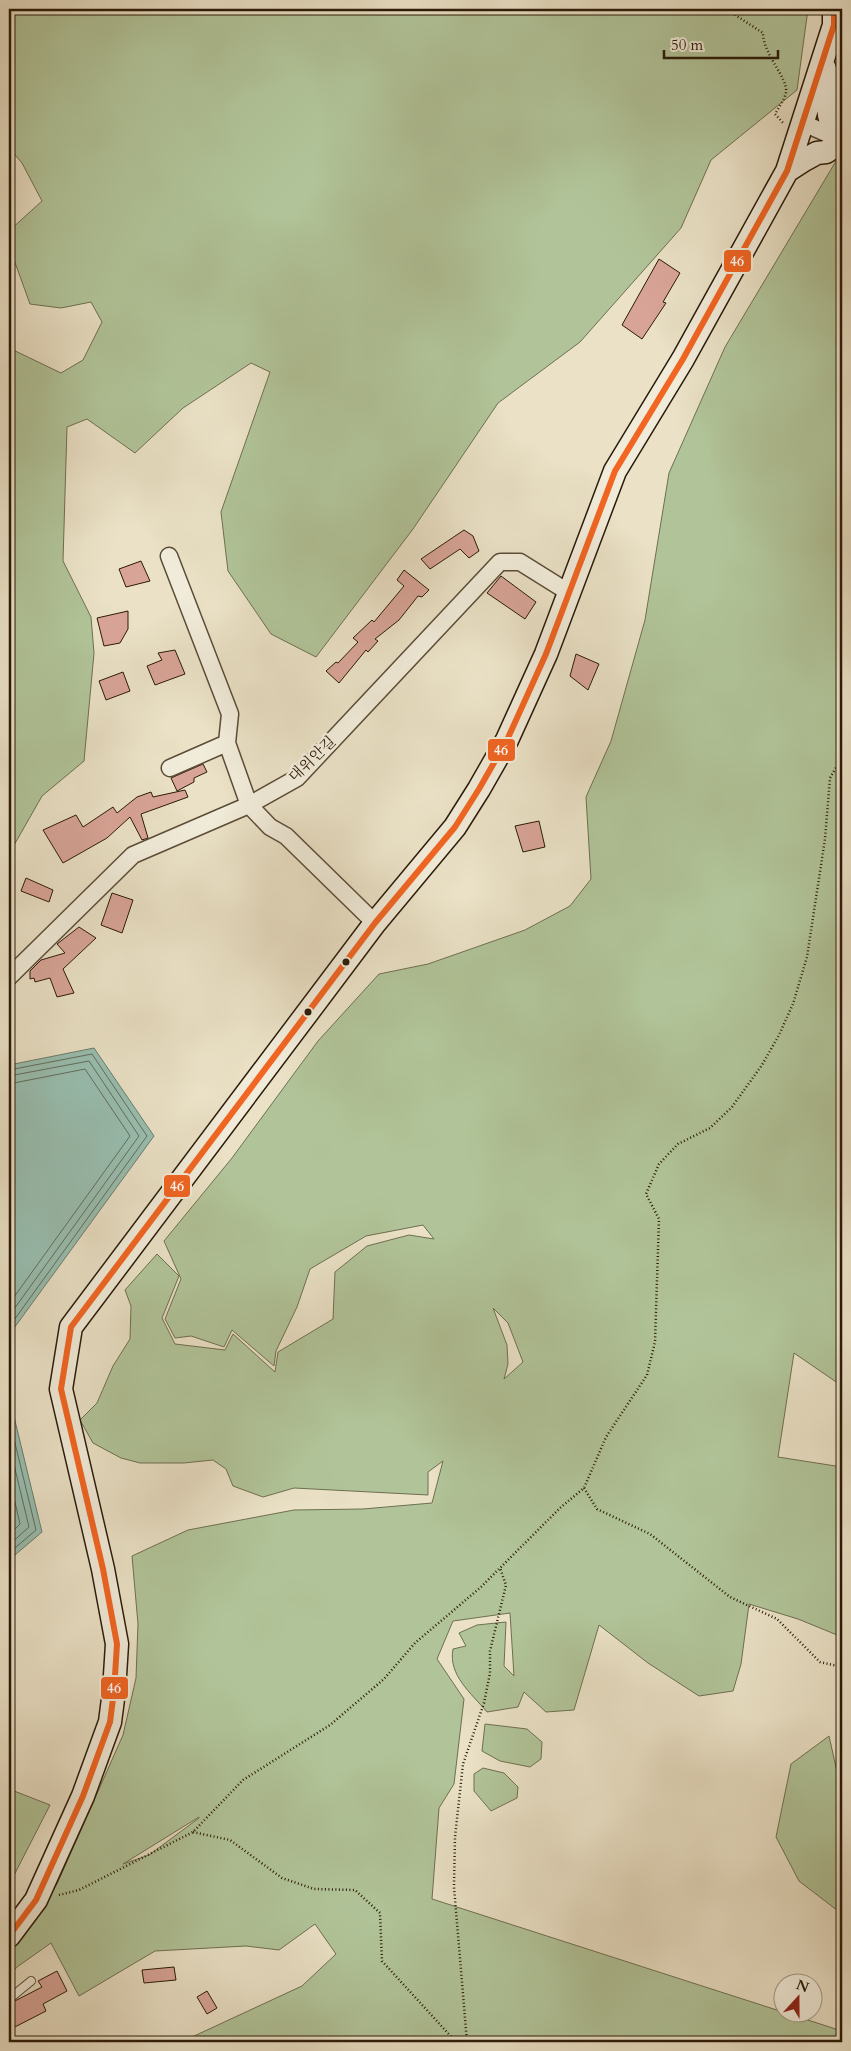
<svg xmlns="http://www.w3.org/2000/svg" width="851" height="2051" font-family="Cardo,'Noto Serif KR',serif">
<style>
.green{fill:#b1c499;stroke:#6e6f50;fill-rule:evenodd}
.water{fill:#98beb0;stroke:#6c7c6d}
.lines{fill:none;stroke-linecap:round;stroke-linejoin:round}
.shore{stroke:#626c5c;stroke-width:1}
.building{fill:#d8a497;stroke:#2b1a08}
.lane-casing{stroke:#5b4c38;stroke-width:10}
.street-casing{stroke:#5b4c38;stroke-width:19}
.secondary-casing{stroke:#2b1a08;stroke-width:25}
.path{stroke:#2b1a08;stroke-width:2.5;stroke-dasharray:1 2.5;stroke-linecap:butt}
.lane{stroke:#f1ecda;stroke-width:8}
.street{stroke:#f1ecda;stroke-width:16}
.secondary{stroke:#f1ecda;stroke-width:22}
.bus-1-casing{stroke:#f1ecda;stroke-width:10}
.bus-1{stroke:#f26522;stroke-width:6}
.bus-dot{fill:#2b1a08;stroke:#f1ecda;stroke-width:2}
.labels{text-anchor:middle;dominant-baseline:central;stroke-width:5;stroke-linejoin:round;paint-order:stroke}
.street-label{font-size:15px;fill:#2b1a08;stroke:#f1ecda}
.line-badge{stroke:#f1ecda;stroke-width:2}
.badge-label{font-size:14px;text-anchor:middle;font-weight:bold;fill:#fff}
</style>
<rect width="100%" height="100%" fill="#eae1c6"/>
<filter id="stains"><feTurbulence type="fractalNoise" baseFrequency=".004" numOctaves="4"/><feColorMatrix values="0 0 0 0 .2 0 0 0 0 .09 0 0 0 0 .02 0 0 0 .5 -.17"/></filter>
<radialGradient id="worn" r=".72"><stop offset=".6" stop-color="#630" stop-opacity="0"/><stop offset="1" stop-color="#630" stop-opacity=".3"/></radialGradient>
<path class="green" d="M9 9H808L797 90 711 160 681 228 580 342 498 403 413 529 316 657 271 634 228 571 221 512 270 372 251 363 183 408 135 453 87 419 67 427 63 561 91 617 94 653 84 761 42 796 9 854V348L61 373 83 360 102 322 91 302 61 308 30 304 9 246V231L42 201 22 163 9 148Z
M842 151V1386L794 1353 778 1457 842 1467V1637L798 1619 749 1604 741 1664 733 1691 699 1696 648 1663 599 1625 574 1710 546 1712 524 1692 518 1707 487 1712C471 1693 448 1675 453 1649L466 1646 459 1633 477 1625 506 1622 504 1666 514 1676 510 1613 453 1621 437 1659 464 1699 454 1784 439 1808 432 1899 842 2031V2042H186L192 2037 302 1986 336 1954 315 1924 279 1950 246 1946 155 1951 79 1996 51 1943 17 1967 9 1976V1954L57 1884 123 1735 136 1678 138 1624 132 1556 188 1530 294 1510 363 1509 432 1503 443 1461 428 1472V1495L294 1488 263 1497 233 1486 226 1469 213 1460 184 1463H140L121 1458 93 1443 80 1420 97 1403 113 1366 130 1339 131 1306 125 1290 157 1254 179 1276 162 1318 175 1344 225 1350 233 1334 275 1372 278 1352 333 1319 335 1272 367 1246 409 1235 434 1239 423 1225 366 1236 310 1269 297 1307 276 1351 274 1366 232 1330 224 1347 191 1336 175 1338 165 1319 181 1279 164 1241 232 1158 318 1041 379 974 428 964 525 930 570 906 591 879 586 797 611 741 645 620 669 473 725 347ZM493 1308 508 1323 523 1362 504 1379 508 1364 507 1345ZM199 1818 149 1855 123 1864 199 1817Z
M485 1724 527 1729 542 1742 541 1759 530 1767 500 1761 482 1751Z
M829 1736 842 1794V1914L799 1881 776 1837 791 1764Z
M483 1768 504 1773 518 1787 517 1798 491 1811 474 1791V1774Z
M9 1789 50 1805 9 1885Z"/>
<path class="water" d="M94 1048 154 1136 9 1335V1065Z
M9 1396 42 1532 9 1560Z"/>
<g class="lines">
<path class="shore" d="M9 1070 92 1054 147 1136 9 1327
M9 1076 89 1061 139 1136 9 1316
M9 1084 85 1069 130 1136 9 1304
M9 1418 36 1530 9 1553
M9 1444 29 1527 9 1545
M9 1476 20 1524 9 1535"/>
</g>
<path class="building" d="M659 259 680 273 663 302 666 303 642 339 622 325Z
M464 530 473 536 479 551 469 558 460 549 430 569 421 559Z
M141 561 150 581 126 587 119 569Z
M404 570 429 590 422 597 418 596 399 620 375 639 378 641 368 652 366 650 339 683 326 671 336 662 338 663 358 642 353 638 372 620 374 622 404 586 397 580Z
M501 576 536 602 525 619 487 593Z
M128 611V629L120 643 104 646 97 618Z
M175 650 185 674 155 685 147 666 162 660 158 653Z
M576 654 599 664 588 690 570 676Z
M123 672 130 691 106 700 99 681Z
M203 764 207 772 194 778V782L177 791 171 778Z
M185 790 188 797 141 814 148 838 142 840 130 817 107 838 63 863 43 830 76 815 83 827 113 807 117 813 137 797 151 792 153 797Z
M539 821 545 847 523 852 515 826Z
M26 878 53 890 49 902 21 891Z
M112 893 133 900 122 933 101 925Z
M79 927 96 938 63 969 74 993 57 997 50 978 35 982 34 978 30 979V971L41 960 65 953 57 944Z
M174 1967 176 1980 144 1983 142 1970Z
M57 1971 67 1991 43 2004 46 2011 9 2030V2004L42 1987 38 1981Z
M207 1991 217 2008 207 2014 197 1997Z"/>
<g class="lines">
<g class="lane-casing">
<path id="lane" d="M9 1999 31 1981"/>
</g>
<g class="street-casing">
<path id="street" d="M803 123 835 137 841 143
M169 556 230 714 227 743 249 805 270 827 286 836 375 923
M170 768 227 743
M9 977 133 855 249 805 297 778 500 562H520L568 592"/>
</g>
<g class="secondary-casing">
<path id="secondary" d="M825 69 829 115 835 137
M787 171 804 160 817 153 826 152 840 142
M9 1936 36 1900 83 1796 110 1722 114 1691 117 1644 103 1569 61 1389 71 1327 375 923 455 827 479 789 507 740 546 654 615 471 683 359 787 171 834 25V9"/>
</g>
<path class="path" d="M726 9 763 33C763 54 788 78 786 92 785 99 779 107 775 114L784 124
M584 1488 597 1509 650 1534 730 1597 777 1619 820 1662 842 1667
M193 1832 230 1840 282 1878 314 1889 355 1890 380 1913 382 1961 456 2042
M59 1895 79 1890 193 1832 243 1780 330 1725 384 1679 415 1643 481 1587 560 1508 584 1488 606 1437 647 1375 655 1342 659 1219 646 1194 659 1164 678 1144 710 1128 732 1107 762 1065 779 1035 793 1004 807 957 825 839 830 778 842 757
M467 2042 454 1887 455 1837 463 1764 484 1703 490 1673V1651L506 1585 500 1568"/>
<use href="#lane" class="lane"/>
<use href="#street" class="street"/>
<use href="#secondary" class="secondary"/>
<g class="bus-1-casing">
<path id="bus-1" d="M9 1936 36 1900 83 1796 110 1722 114 1691 117 1644 103 1569 61 1389 71 1327 375 923 455 827 479 789 507 740 546 654 615 471 683 359 787 171 834 25V9"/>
</g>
<use href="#bus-1" class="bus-1"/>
</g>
<g class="bus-dot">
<circle cx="346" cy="962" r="4.5"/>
<circle cx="308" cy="1012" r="4.5"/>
</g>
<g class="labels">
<g class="street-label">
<text transform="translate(312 759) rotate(-44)">대위안길</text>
</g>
</g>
<g class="line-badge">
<rect x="723" y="249" width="29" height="24" rx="5" fill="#f26522"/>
<rect x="487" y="738" width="29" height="24" rx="5" fill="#f26522"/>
<rect x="163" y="1174" width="28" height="24" rx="5" fill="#f26522"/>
<rect x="100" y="1676" width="29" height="24" rx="5" fill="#f26522"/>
</g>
<g class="badge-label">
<text x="737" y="266">46</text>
<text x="501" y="755">46</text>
<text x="177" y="1191">46</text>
<text x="114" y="1693">46</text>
</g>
<rect width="851" height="2051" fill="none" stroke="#eae1c6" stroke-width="30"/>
<rect x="10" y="10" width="831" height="2031" fill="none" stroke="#2b1a08" stroke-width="2.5"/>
<rect x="15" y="15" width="821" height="2021" fill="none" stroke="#2b1a08"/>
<g transform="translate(798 1998) rotate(21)"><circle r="24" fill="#f1ecda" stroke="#a29886"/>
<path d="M0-4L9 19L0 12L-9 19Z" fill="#8f2418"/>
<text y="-8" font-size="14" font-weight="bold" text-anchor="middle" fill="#2b1a08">N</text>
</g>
<path d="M664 50v8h114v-8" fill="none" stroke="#2b1a08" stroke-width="2.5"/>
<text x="671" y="50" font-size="15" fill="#2b1a08" stroke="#f1ecda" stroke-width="4" paint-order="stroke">50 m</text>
<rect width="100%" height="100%" filter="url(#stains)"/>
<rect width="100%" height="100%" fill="url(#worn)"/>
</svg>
